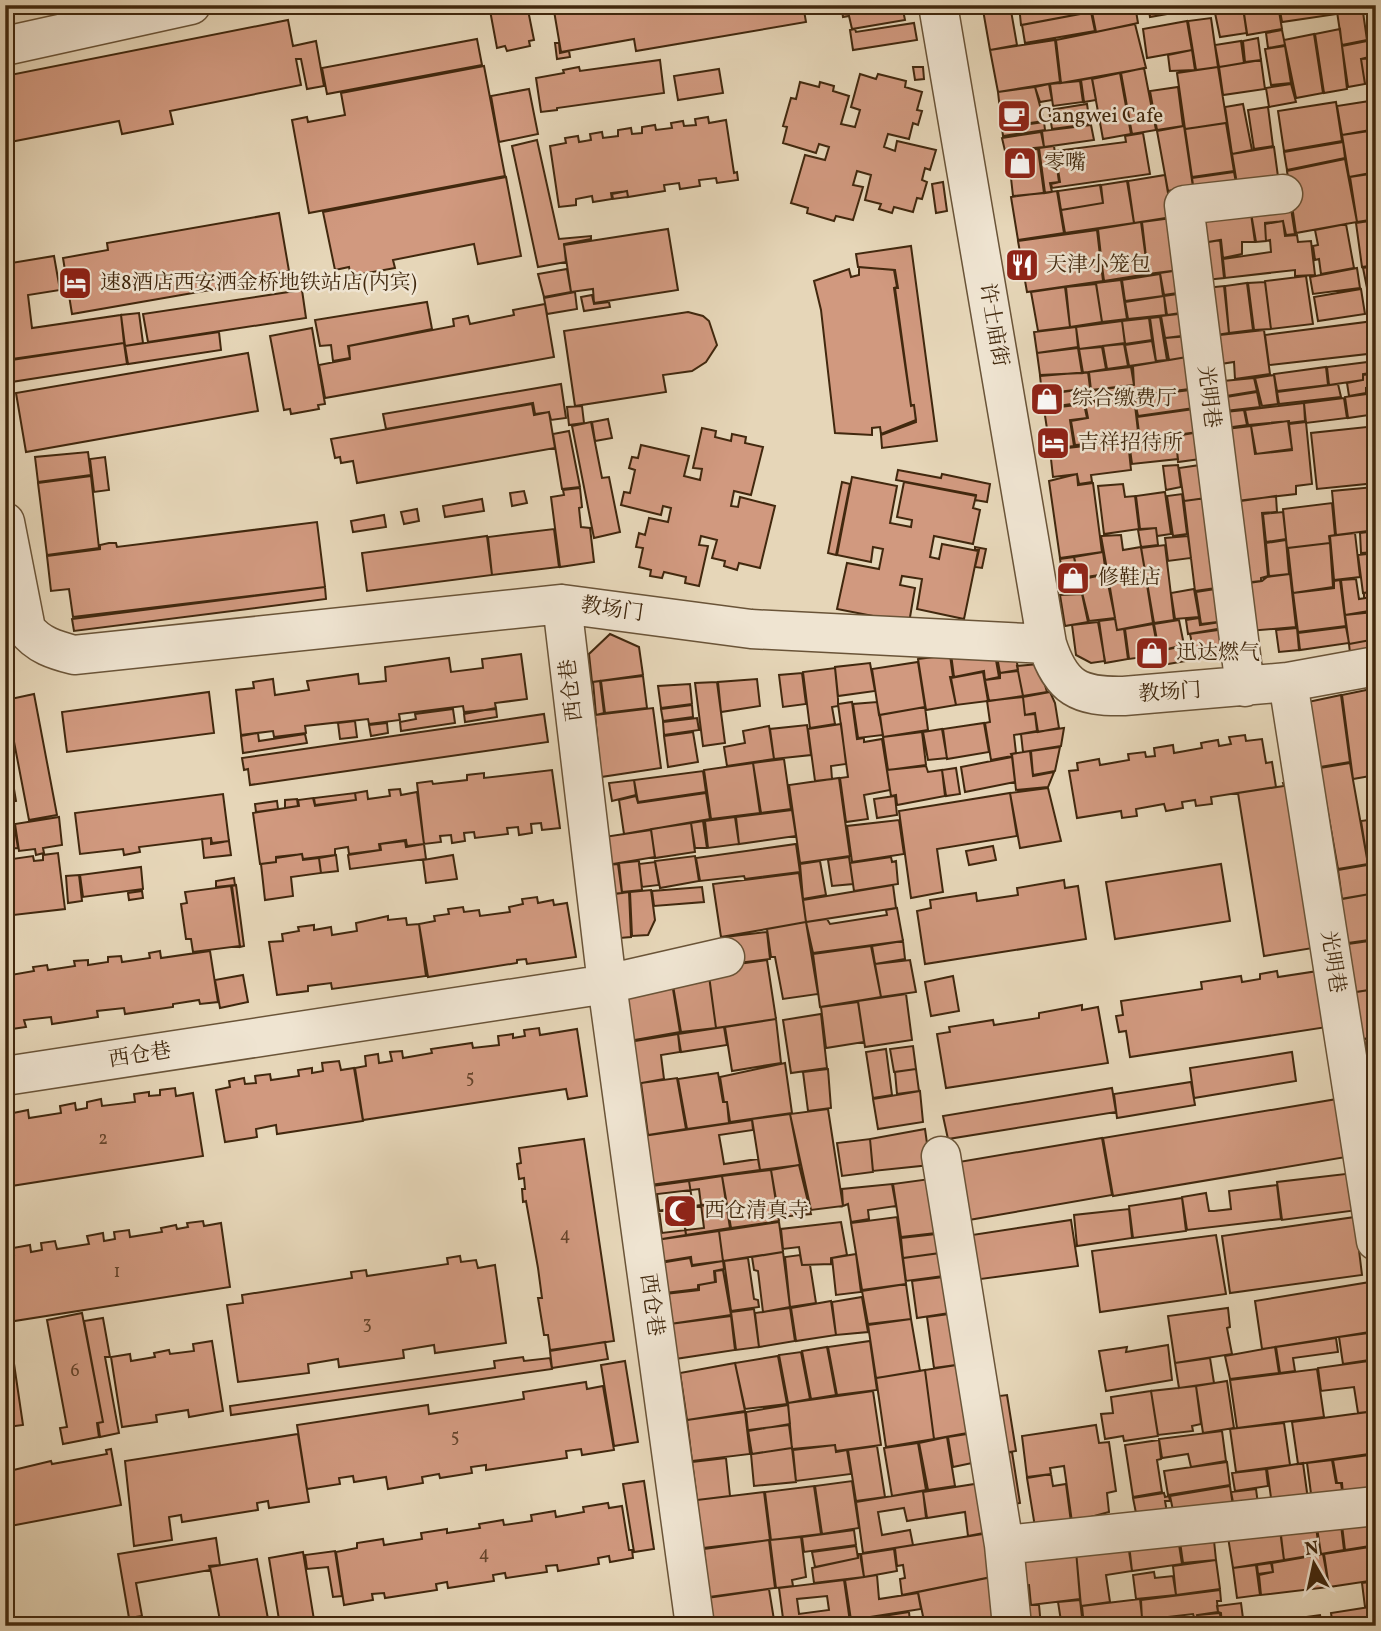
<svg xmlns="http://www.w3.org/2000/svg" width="1381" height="1631" font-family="Vollkorn,'Noto Serif SC',serif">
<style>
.building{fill:#d1997f;stroke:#41280e;stroke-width:2;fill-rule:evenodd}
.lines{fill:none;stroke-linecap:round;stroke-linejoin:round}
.minor-casing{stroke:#6a5438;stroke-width:41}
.minor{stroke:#efe4d1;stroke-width:38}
.labels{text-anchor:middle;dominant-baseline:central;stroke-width:5;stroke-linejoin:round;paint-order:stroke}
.number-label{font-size:18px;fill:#65442a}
.poi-label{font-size:21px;fill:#41280e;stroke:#efe4d1;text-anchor:start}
.street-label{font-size:21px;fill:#41280e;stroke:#efe4d1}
</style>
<rect width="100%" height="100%" fill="#e6d6b8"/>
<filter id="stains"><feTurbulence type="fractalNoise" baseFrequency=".00286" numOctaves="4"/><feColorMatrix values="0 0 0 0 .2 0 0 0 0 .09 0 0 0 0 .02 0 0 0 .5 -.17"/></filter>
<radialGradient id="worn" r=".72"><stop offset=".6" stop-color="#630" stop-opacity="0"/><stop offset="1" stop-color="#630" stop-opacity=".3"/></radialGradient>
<path class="building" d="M5 5H28L5 10Z
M489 5H527L534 40 529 41 530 46 507 51 505 46 497 48Z
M553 5H803L806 22 636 51 634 39 561 52Z
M841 5H902L905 20 852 29 849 16 843 17Z
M1010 5 1017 45 990 50 983 10Z
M1019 5H1128L1021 25Z
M1135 5 1138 23 1096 32 1092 12Z
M1148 5H1201V8L1150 17Z
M1256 5H1278L1282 29 1247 35 1243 8Z
M1279 5H1336L1337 14 1282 22Z
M1336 5H1362L1367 40 1342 45Z
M1370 5H1376V25L1372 26Z
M1243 7 1247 33 1220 37 1215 13Z
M1091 12 1095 31 1025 43 1022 25Z
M1211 18 1218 67 1196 70 1188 21Z
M288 20 293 46 316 41 324 86 307 89 301 59H296L301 85 170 111 173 124 122 134 119 121 5 143V76Z
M1187 21 1192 50 1147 58 1143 29Z
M914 23 917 40 853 50 850 30 855 29 856 32Z
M1135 24 1146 68 1061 83 1056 40Z
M1340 29 1347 89 1324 93 1315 34Z
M1282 30 1285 45 1268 48 1266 33Z
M1314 34 1323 93 1296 98 1284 40Z
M1258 38 1261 60 1245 62 1243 41Z
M477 39 482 65 327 94 322 68Z
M1055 40 1060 82 998 92 990 50Z
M1241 41 1244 63 1219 67 1215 45Z
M1367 41 1369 57 1361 59 1365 84 1348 87 1342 46Z
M555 43H559L560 53 569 51 570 57 557 59Z
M1285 46 1291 83 1271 85 1265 49Z
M1192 50 1195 70 1170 71 1168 55Z
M1376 58V83L1365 84 1361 59Z
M660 60 664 93 557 108V110L541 112 536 78 564 73 563 70 579 67 580 71Z
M1261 60 1265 89 1223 95 1219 67Z
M484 66 505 176 309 213 292 120 307 117 308 122 345 115 341 93Z
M913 67H923L924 79 915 80Z
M1218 67 1227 123 1185 129 1177 73Z
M1144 68 1156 130 1132 134 1121 73Z
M719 69 723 93 678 100 674 76Z
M1120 73 1131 134 1103 139 1092 79Z
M860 74 876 79 878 74 906 81 905 87 922 92 917 110 922 111 918 125 913 123 909 139 888 134 884 147 895 151 897 141 936 150 930 170 925 168 922 180 927 182 922 199 917 198 913 212 894 207 892 213 879 209 881 204 865 200 871 175 857 171 853 185 863 187 853 220 836 216 834 221 807 213 808 208 791 203 805 155 825 160 829 147 819 144 816 153 783 143 787 127 783 126 791 98 796 99 800 82 819 87 820 82 834 86 833 91 849 96 841 124 855 127 860 110 851 107Z
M1092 78 1096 100 1084 102 1081 80Z
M1080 81 1083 102 1053 106 1050 84Z
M1049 84 1052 100 1040 102 1035 87Z
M1291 84 1296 102 1269 107 1266 88Z
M1035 87 1044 121 1002 127 998 92Z
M1178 87 1183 126 1157 130 1150 91Z
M529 89 538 134 499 142 491 96Z
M1376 100V129L1342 135 1337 106Z
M1336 102 1342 141 1284 151 1278 111Z
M1087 104 1090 124 1052 129 1049 110Z
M1243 104 1252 150 1232 154 1225 107Z
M1268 107 1273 146 1254 149 1248 110Z
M708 117 709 123 726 120 734 173 737 172 738 180 717 183 716 178 699 180 700 186 680 189 679 183 664 185 665 191 628 197 627 191 611 193 612 199 593 202 592 196 576 199V205L559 207 550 146 566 143 565 138 578 136 579 142 591 140 590 134 602 132 603 138 618 136V130L631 128 632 134 642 133V127L655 125 656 130 672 128 671 123 683 121 684 126 696 125 695 119Z
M1044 122 1045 130 1003 136 1002 128Z
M1226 123 1234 171 1192 177 1185 129Z
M1091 125 1094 140 1044 147 1042 131Z
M1184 126 1193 187 1168 191 1157 131Z
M1376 130V172L1349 177 1342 135Z
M1041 132 1044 147 1005 151 1002 138Z
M1143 133 1150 174 1052 188 1051 184 1060 182 1055 151 1126 142 1125 136Z
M537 140 559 239 591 236V239L564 244 566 262 538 267 512 146Z
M1343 142 1345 158 1287 170 1284 152Z
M1054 146 1059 182 1050 183 1052 192 1045 193 1039 148Z
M1274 147 1279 184 1238 190 1232 154Z
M1038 149 1044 193 1013 196 1008 151Z
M1345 159 1357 222 1296 233 1287 171Z
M1234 172 1238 193 1195 199 1192 178Z
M1376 173V219L1357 222 1350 177Z
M1165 175 1172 217 1134 223 1128 181Z
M506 177 521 256 478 264 474 244 393 260 395 268 351 276 349 267 335 270 323 212Z
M1127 181 1134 223 1065 233 1061 210 1103 203 1101 185Z
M943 182 947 211 936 213 932 184Z
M1100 185 1103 203 1061 210 1058 191Z
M627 191 628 197 613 199 612 194Z
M1057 191 1064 233 1018 240 1011 197Z
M1290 202 1295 234 1286 235 1283 221 1265 223 1266 241 1256 242 1250 207Z
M1250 207 1255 242H1242V254L1223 258 1221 240 1202 243 1199 212Z
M279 213 289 271 272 274 273 279 72 314 63 258 108 250 107 243Z
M1179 217 1187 269 1148 274 1142 222Z
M1376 220V265L1362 267 1356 223Z
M1283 221 1285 236 1297 235 1298 242 1311 241 1315 275 1295 276V270L1225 278 1223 259 1271 252 1270 240 1266 241 1265 224Z
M1141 222 1146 259 1102 265 1098 229Z
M1346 224 1354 268 1321 274 1319 259 1315 260 1313 246 1318 245 1315 230Z
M668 229 678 290 594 303 593 289 571 292 564 245Z
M1097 230 1103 281 1027 292 1018 241Z
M5 236 9 260H5Z
M1220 240 1224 278 1206 280 1202 243Z
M911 246 937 441 882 448 881 435 916 422 914 405H911L895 288H898L895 270 858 267 856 254Z
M54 256 60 290 28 295 32 328 121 315 124 343 5 360V264Z
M1146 259 1148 274 1104 281 1102 266Z
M1374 266 1376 286 1367 288 1363 268Z
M859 267 894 270 897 287 894 288 911 406 914 405 916 420 881 434 880 427 872 428V435L835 433 821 310 814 281 849 269 851 277 859 275Z
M1357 268 1360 288 1313 294 1310 277Z
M567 269 571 292 544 297 538 274Z
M1180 270 1184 292 1164 295 1160 273Z
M1160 274 1163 296 1125 301 1122 280Z
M1306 276 1313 324 1271 329 1265 281Z
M1121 280 1127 319 1102 322 1096 283Z
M1265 282 1271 329 1254 330 1248 283Z
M1247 283 1253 330 1229 333 1225 286Z
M1096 284 1102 322 1070 327 1066 287Z
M1224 286 1229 333 1210 336 1206 288Z
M1065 287 1070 327 1038 331 1031 292Z
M1376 287V312L1371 313 1367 289Z
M1361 289 1365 314 1318 321 1314 297Z
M302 290 306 318 148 342 143 314Z
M575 292 577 309 547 314 544 298Z
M1184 293 1187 312 1167 315 1164 296Z
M592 295 594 304 609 302 610 307 584 311 581 297Z
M1164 296 1166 315 1128 319 1125 302Z
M427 302 432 329 348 346 350 358 333 361 331 345 320 346 315 320Z
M545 304 554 357 325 398 319 365 350 359 349 346 454 326 453 319 468 316 470 324 514 315 513 310Z
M688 312 703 316 709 321 717 345 706 362 692 371 663 375 666 392 575 406 564 331Z
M139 313 143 343 125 346 121 315Z
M1187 313 1190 335 1165 338 1161 316Z
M1160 317 1167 360 1156 361 1150 318Z
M1149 318 1152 340 1125 344 1122 321Z
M1122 321 1125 343 1079 349 1076 327Z
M1374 321 1376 353 1269 365 1265 335Z
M1076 327 1078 347 1037 353 1034 332Z
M312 328 325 404 318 405 319 409 291 414 290 409 284 410 270 336Z
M1264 330 1270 374 1235 379 1234 362 1214 365 1211 336Z
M219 332 221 350 128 364 125 346Z
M1190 336 1193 356 1169 360 1165 338Z
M1152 341 1156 362 1129 366 1125 345Z
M124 343 127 364 5 383V361Z
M1124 344 1128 366 1107 369 1103 346Z
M1102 347 1106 369 1083 373 1079 349Z
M1078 348 1082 373 1040 375 1037 353Z
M248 353 258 411 26 452 16 393Z
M1193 356 1198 388 1092 401 1091 391 1134 385 1133 366Z
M1376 361V372L1363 374V380L1329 385 1327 367Z
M1131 367 1134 385 1091 390 1089 372Z
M1326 367 1328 385 1277 391 1274 374Z
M1088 372 1090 388 1042 394 1040 376Z
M1376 373V387L1366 388V393L1349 396 1347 383 1363 380V375Z
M1274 375 1278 404 1262 406 1255 378Z
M1254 378 1257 391 1214 398 1213 382Z
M561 384 566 418 551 420 549 412 535 414 533 403 386 429 383 414Z
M1338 384 1341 397 1279 404 1277 392Z
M1376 387V414L1348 418 1345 397 1366 394 1367 389Z
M1090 388 1092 401 1044 408 1042 395Z
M1198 389 1201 407 1138 416 1134 397Z
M1257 392 1260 407 1216 412 1214 399Z
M1134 397 1139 440 1075 445 1071 421 1088 418 1085 403Z
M1344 398 1347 418 1306 423 1304 403Z
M1304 403 1305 421 1289 423V421L1248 425 1245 410Z
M532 404 534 415 549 412 555 448 357 483 353 461 341 463 340 457 335 458 331 439Z
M1084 404 1087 418 1070 420 1074 446 1050 449 1044 409Z
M582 406 584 423 569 425 567 407Z
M1201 408 1205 431 1140 440 1137 417Z
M1244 410 1247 425 1218 429 1216 413Z
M608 419 612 438 595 441 592 422Z
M1288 421 1292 449 1256 454 1251 426Z
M591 422 602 478 609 477 620 532 594 538 572 426Z
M1306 422 1312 484 1296 486V494L1228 502 1218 430 1251 426 1255 454 1292 450 1289 424Z
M1376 426V483L1317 489 1311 433Z
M702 428 716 431 715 437 731 441 732 434 746 437 745 443 763 447 751 495 734 491 731 506 738 507 740 497 775 506 760 568 739 563 737 570 724 566 725 561 712 558 717 540 701 536 699 545 708 546 699 586 685 583 686 577 664 572 662 578 650 576 651 570 639 567 643 548 636 547 639 533 645 535 649 518 668 522 671 508 663 506 661 515 621 505 624 492 630 493 635 470 629 468 632 457 638 458 641 445 689 456 684 476 700 480 702 469 693 468Z
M569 431 580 487 562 489 553 434Z
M1205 431 1208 458 1178 462 1176 436Z
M1175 436 1178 459 1132 464 1129 442Z
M1128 441 1131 470 1091 475 1092 482 1079 484 1077 474 1053 477 1050 450Z
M88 452 91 475 38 482 35 457Z
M105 457 109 490 94 492 90 459Z
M1178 465 1181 487 1166 490 1163 466Z
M1200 465 1206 498 1184 501 1179 468Z
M898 470 941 478 942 474 990 484 987 502 975 500 976 495 896 480Z
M1077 474 1078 485 1093 483 1102 552 1060 558 1049 481Z
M91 476 99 548 47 555 38 483Z
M852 477 897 486 890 523 911 527 912 520 897 517 904 482 976 496 973 508 980 510 973 544 934 536 930 557 939 559 942 544 978 551 964 619 917 609 922 579 902 576 900 585 915 588 909 623 837 609 847 563 879 569 883 549 873 547 871 562 837 555Z
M842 482 850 484 836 555 828 553Z
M1123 484 1125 497 1135 496 1139 529 1104 534 1098 486Z
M1374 487 1376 530 1336 535 1332 491Z
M580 488 582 507 579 508 581 527 590 528 594 562 560 567 551 497 564 495 563 490Z
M524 491 527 503 512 506 510 493Z
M1165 492 1171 534 1157 536 1156 528 1140 529 1136 496Z
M1182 494 1187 534 1173 536 1167 496Z
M1276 496 1277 512 1262 513 1268 576 1261 578V581L1243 583 1234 502Z
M1206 498 1216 588 1195 591 1184 501Z
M482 499 484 511 445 517 443 506Z
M1332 503 1335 535 1329 536 1330 543 1287 548 1283 509Z
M417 509 419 521 404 524 401 512Z
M1283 512 1286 539 1266 542 1263 514Z
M384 515 386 527 353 532 351 521Z
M317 522 325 587 73 617 69 589 51 591 47 556 100 549V545L109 543H116L117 547Z
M1156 528 1158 545 1141 547 1138 530Z
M554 529 559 567 492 575 488 537Z
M1376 531V552L1361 553 1360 533Z
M1355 533 1360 577 1334 580 1330 536Z
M1121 535 1123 550 1141 547 1145 571 1123 575 1124 578 1109 581 1101 536Z
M487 536 492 575 367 591 362 553Z
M1188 536 1191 558 1168 561 1165 538Z
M1286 540 1289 574 1269 576 1266 543Z
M1330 543 1333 587 1293 593 1288 548Z
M1165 545 1174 620 1154 623 1141 548Z
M975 547 986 549 982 568 975 567 979 550H975Z
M1103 552 1106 574 1079 578 1074 557Z
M1376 553V591L1363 593 1358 555Z
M1074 557 1081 593 1066 595 1060 559Z
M1145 572 1153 623 1117 630 1109 582 1125 579 1124 575Z
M1106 574 1115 618 1089 621 1079 580Z
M1290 574 1296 627 1248 631 1242 584 1262 581 1267 577Z
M1356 579 1359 599 1372 597 1375 610 1345 615 1341 580Z
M1340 580 1346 626 1298 632 1293 593 1334 588V581Z
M325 587 326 599 74 631 72 619Z
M1228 587 1234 620 1201 624 1196 592Z
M1194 589 1199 617 1175 619 1171 593Z
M1376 591V605H1374L1372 597 1364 598V593Z
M1082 594 1088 622 1065 626 1060 595Z
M1374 612 1376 639 1349 644 1345 615Z
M1199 618 1200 625 1234 620 1235 626 1188 634 1186 620Z
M1115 619 1117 630 1124 629 1128 659 1105 663 1099 621Z
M1179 620 1184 645 1159 651 1154 624Z
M1098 622 1105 661 1091 663 1076 655 1072 625Z
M1153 624 1159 655 1129 659 1125 629Z
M1346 627 1349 643 1300 650 1298 633Z
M1232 628 1236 652 1195 658 1190 634Z
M1297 628 1299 650 1279 652 1276 630Z
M610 634 639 647 643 675 592 682 589 654Z
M1376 639V649L1350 653 1349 644Z
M1184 646 1186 661 1162 665 1159 651Z
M1015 648 1018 670 1000 673 996 651Z
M994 649 999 677 985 680 984 671 954 677 951 654Z
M521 654 527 699 495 703 496 709 464 712 463 706 399 714 400 720 369 724 368 719 305 726 306 733 274 737 273 731 241 735 236 690 254 688 253 682 273 679 275 695 309 690 307 681 358 674 359 684 386 681 385 667 449 658 451 672 483 668 482 659Z
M950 655 953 677H950L956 705 926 710 918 659Z
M918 662 925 707 879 715 872 669Z
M870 663 875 691 838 696 835 667Z
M1039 664 1047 692 1023 696 1017 666Z
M835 668 838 699V706L832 707 835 724 810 728 803 672Z
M1018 671 1023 696 989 701 985 680 1000 678V673Z
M983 672 988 701 956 705 951 678Z
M802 673 806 704 783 707 779 675Z
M643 676 647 708 605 713 601 681Z
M757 679 760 706 721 712 718 682Z
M600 681 604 713 596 715 593 682Z
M717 682 725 743 703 746 695 683Z
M690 684 692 704 661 708 658 686Z
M1376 688V775L1353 779 1342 695Z
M209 692 214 733 67 752 62 712Z
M1050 692 1055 703 1059 728 1038 732 1035 713 1025 715 1023 697Z
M34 694 57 815 29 820 6 700Z
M1341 695 1350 762 1320 767 1308 702Z
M1023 697 1025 715 1035 714 1037 731 1014 735 1016 753 1011 754 1012 756 991 760 985 723 990 722 987 701Z
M852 702 857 739 864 738V742L882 739 890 790 864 795 868 819 846 822 840 778 848 777 838 704Z
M877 702 883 735 858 738 853 704Z
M692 705 693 717 663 721 661 709Z
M925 707 928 730 883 737 880 715Z
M496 708 497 717 465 722 464 714Z
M653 708 661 768 601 777 595 715Z
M453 709 455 723 401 731 400 722 416 719 415 714Z
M544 714 548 742 250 785 248 769 244 770 242 758Z
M697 718 699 730 664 735 663 722Z
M355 721 357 737 340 739 338 723Z
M387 723 388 733 371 736 369 725Z
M984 723 989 752 947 759 943 729Z
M841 724 846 764 831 766 832 779 815 781 808 729Z
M807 725 811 755 774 759 770 729Z
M769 726 774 759 727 766 724 747 745 743 743 731Z
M1064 728 1061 746 1023 752 1021 734Z
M942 729 947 758 928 760 923 732Z
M693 732 698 762 668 767 664 736Z
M922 732 926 765 888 770 883 737Z
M258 733 259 741 305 734 307 743 243 753 241 736Z
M1245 735 1246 741 1262 739 1266 763 1272 762 1276 787 1211 797 1212 804 1196 806 1195 800 1182 802 1183 808 1166 811 1164 804 1136 809 1137 816 1122 818 1121 811 1077 818 1069 771 1078 770 1077 763 1099 759 1100 765 1129 760 1128 754 1145 752 1146 757 1155 756 1154 748 1173 745 1174 753 1202 748 1201 743 1206 742 1218 740 1219 746 1231 744 1229 737Z
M1060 747 1055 771 1033 775 1031 751Z
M1030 751 1033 776 1054 772 1048 787 1016 790 1012 754Z
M1012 757 1015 782 965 792 961 767Z
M9 759 16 801 5 803V760Z
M784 759 791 809 761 813 753 763Z
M753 763 760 813 711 819 704 770Z
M1350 763 1368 864 1338 869 1320 768Z
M926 766 928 772 942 770 945 796 897 805 896 795 891 796 887 770Z
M956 768 960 794 946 796 942 770Z
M552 770 560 828 542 830 541 823 531 824 532 833 519 835 518 827 507 828 508 834 475 838 474 832 464 833 465 841 452 843 451 835 440 836 441 842 424 844 417 783 432 781 433 784 467 780V775L484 773V778Z
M703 771 706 792 638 802 634 780Z
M839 778 850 856 800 863 789 785Z
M634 780 636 795 612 801 609 783Z
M1293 781 1319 947 1264 956 1238 793 1284 786 1283 783Z
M1048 788 1061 841 1020 848 1010 793Z
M400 789 401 795 417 792 424 844 407 846 406 840 379 844 380 850 349 854 348 847 335 849V855L303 859 302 854 276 857V862L260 864 253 813 299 806 298 800 313 798 315 806 356 800 355 793 367 791 368 799 390 796 389 790Z
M355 793 356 800 315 805 314 798Z
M706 793 710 819 624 834 619 800 636 796 638 803Z
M1010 793 1017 836 937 849 943 892 911 898 899 811Z
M223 794 229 841 212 843 211 838 139 847 140 852 124 855 123 849 80 854 75 813Z
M895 796 897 815 877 818 874 799Z
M297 799 298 806 285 808V800Z
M277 801 278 809 256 812 255 804Z
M5 804H10L13 822 5 823Z
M792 810 796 836 739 844 736 817Z
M59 817 62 845 43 848 44 853 36 855 35 849 19 851 15 824Z
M735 817 739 844 708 848 705 821Z
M1376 819V864L1368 865 1361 821Z
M899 820 904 854 852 862 847 826Z
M703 821 707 848H695L691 823Z
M14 823 18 848 5 849V824Z
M691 823 695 852 655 858 651 829Z
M651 830 655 857 607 865 604 837Z
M211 838V844L229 841 231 855 204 858 202 839Z
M405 841 406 847 424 844 426 859 350 869 348 855 381 850 380 844Z
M796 844 800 872 745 879 744 876 700 881 696 858Z
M993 846 996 860 969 865 966 851Z
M58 853 65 909 5 916V860L33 856 34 861 43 860V855Z
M302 854 303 860 319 858 321 873 291 877 293 896 265 900 261 864 276 862V858Z
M336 855 338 871 321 873 319 858Z
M453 855 457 879 426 883 423 860Z
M695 856 699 881 660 888 655 861Z
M849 857 853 884 832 886 828 860Z
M891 857 892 862 896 861 898 884 854 891 850 863Z
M639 861 642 890 622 892 619 863Z
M820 861 826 895 803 899 800 864Z
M655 862 659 885 642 887 639 864Z
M618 864 622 893 611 894 608 865Z
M1221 864 1230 921 1115 939 1106 882Z
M1367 865 1370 875 1376 874V893L1342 899 1338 870Z
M141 867 143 889 83 897 80 875Z
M799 873 806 922 721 937 713 884Z
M79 875 82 901 68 903 66 876Z
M234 878 235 885 216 887V881Z
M1064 880 1065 888 1078 886 1086 939 925 964 917 911 931 908 930 900 976 893 977 901 1018 895 1017 888Z
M236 885 244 946 240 947 232 886Z
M893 885 896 908 806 922 803 900Z
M231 886 240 946 193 952 191 939H186L181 904 187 903 185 892Z
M702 887 704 902 654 906 652 891Z
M651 890 655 920 648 935 632 936 630 892Z
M142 891 143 898 129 900 128 893Z
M629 892 631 937 620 938 615 894Z
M1376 893V939L1348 943 1340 899Z
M537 897 538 903 553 900 554 905 567 903 576 957 527 964 526 959 517 960V963L428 977 419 924 435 921 434 916 449 914 448 909 463 907 464 912 479 910 480 916 510 912 509 907 523 904 522 899Z
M897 908 903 941 813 953 806 922 827 919 830 924 887 915 886 910Z
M388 916V920L406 918 407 925 419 924 426 976 332 989 331 983 308 986V991L277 995 269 942 283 941 282 934 299 931 298 927 314 925V930L331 927 332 935 357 931 356 923Z
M806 922 818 994 783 999 775 957H771L767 929Z
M767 932 770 959 730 964 725 937Z
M1376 940V989L1356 992 1348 944Z
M903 941 905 959 875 964 872 946Z
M871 946 881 997 820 1007 813 954Z
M160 951 161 958 210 951 218 1002 200 1004 199 1000 173 1004V1007L125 1014 124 1008 97 1011 98 1017 52 1024 51 1017 24 1020 26 1027 5 1030V976L34 971 33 967 47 965 48 970 75 966 74 961 88 960V965L108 962V957L121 956 122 962 150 958 149 953Z
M767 960 776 1019 716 1028 708 968Z
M910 960 916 992 881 997 875 964Z
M708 969 716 1028 681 1032 671 974Z
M1277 971 1278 977 1318 971 1327 1027 1130 1057 1126 1031 1119 1032 1116 1016 1123 1015 1121 1001 1202 989 1201 982 1241 976 1242 982 1260 979V974Z
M243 975 248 1002 220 1008 215 980Z
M953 976 959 1011 931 1016 925 982Z
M671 977 680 1032 629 1041 621 983Z
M1376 989V1037L1363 1039 1355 992Z
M906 994 912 1040 865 1047 858 1001Z
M858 1002 864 1042 826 1048 821 1007Z
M1082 1005V1010L1098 1007 1108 1063 946 1088 937 1034 950 1032 949 1027 993 1020 994 1025 1039 1018V1013Z
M821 1014 827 1068 791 1073 783 1020Z
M776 1019 781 1063 732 1071 725 1027Z
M724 1027 727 1045 681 1052 678 1034Z
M539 1028 540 1035 577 1029 587 1096 568 1099 566 1089 363 1120 355 1068 366 1066 365 1056 378 1054 379 1063 392 1061 390 1052 402 1051 403 1058 432 1053 431 1049 472 1043 473 1048 499 1045 498 1036 513 1034V1038L525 1036 524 1030Z
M678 1034 680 1052 661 1055 664 1079 636 1084 629 1042Z
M1376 1038V1083H1372L1364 1039Z
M913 1046 916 1069 894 1072 890 1049Z
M886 1049 892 1095 873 1098 866 1052Z
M1292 1052 1296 1081 1194 1098 1190 1068Z
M339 1061 341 1070 354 1068 363 1121 277 1134 276 1125 256 1129 257 1137 225 1142 216 1090 230 1087 229 1081 244 1078 245 1084 256 1083 255 1076 270 1074 271 1080 299 1076 298 1070 312 1068V1073L323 1071 322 1063Z
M785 1063 792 1113 730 1122 727 1102H724L720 1077Z
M828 1069 831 1108 808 1111 803 1072Z
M916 1069 919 1091 897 1094 895 1072Z
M718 1073 723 1102H727L729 1123 687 1129 678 1079Z
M677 1078 686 1129 648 1135 641 1083Z
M1191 1082 1195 1105 1117 1118 1114 1094Z
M175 1088 176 1096 193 1093 203 1156 5 1187V1121L14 1119 13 1113 28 1110 29 1118 61 1113 60 1106 75 1103 76 1110 87 1108V1102L101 1099 102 1106 135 1102 134 1094 149 1092V1096L160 1095V1090Z
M1112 1088 1116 1112 948 1139 943 1116Z
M920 1091 923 1122 878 1129 873 1099Z
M1337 1099 1346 1157 1113 1196 1103 1138Z
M828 1109 843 1206 811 1210 790 1114Z
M790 1114 800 1165 760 1170 752 1119Z
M752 1120 753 1130 719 1135 722 1152 724 1164 758 1159 760 1170 650 1185 643 1136Z
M925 1129 930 1165 873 1171 870 1139Z
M1102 1138 1112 1195 963 1221 953 1163Z
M584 1139 614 1341 550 1350 548 1335H544L538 1298H542L538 1268 526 1201 523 1202 522 1189H525L524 1178 519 1179 517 1164 521 1163 519 1148Z
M870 1139 873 1172 842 1176 837 1143Z
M799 1165 811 1214 779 1217 771 1170Z
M771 1170 779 1221 731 1228 722 1176Z
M1354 1173 1358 1210 1282 1220 1277 1182Z
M722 1176 726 1202 693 1206 689 1181Z
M937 1178 945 1232 901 1237 893 1184Z
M689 1181 693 1206 656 1211 652 1186Z
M892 1184 896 1206 868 1210 869 1219 851 1222 848 1204 843 1206 842 1189Z
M1277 1185 1281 1219 1187 1230 1182 1197 1206 1193 1209 1211H1214L1231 1209 1229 1191Z
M699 1189 704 1228 662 1233 657 1194Z
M1182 1198 1186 1231 1133 1238 1129 1206Z
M726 1203 730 1228 686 1235 683 1208Z
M682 1209 686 1235 656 1240 652 1212Z
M1129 1209 1132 1238 1077 1246 1074 1215Z
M897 1217 906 1284 862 1290 851 1223Z
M1355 1217 1362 1275 1230 1293 1222 1236Z
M1071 1220 1078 1266 966 1281 959 1237Z
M203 1221 204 1226 221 1223 230 1287 8 1322 5 1302V1257L14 1255 13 1248 30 1245 31 1252 42 1250 41 1243 55 1241 57 1249 89 1244 87 1236 103 1233 104 1241 115 1239 114 1232 129 1230 130 1237 162 1232 161 1228 176 1225 177 1229 188 1227 187 1223Z
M779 1222 783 1252 723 1261 719 1231Z
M841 1222 847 1255 831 1258V1264L802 1265 799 1247 783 1249 781 1229Z
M719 1231 723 1261 692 1265 691 1257 660 1262 656 1240Z
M945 1233 947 1252 903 1258 901 1238Z
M1216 1235 1226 1294 1100 1312 1092 1251Z
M783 1252 790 1307 763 1312 758 1271 754 1270 752 1257Z
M948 1252 951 1275 906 1281 903 1258Z
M856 1254 861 1292 836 1295 832 1258Z
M800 1255 802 1265H810L816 1303 790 1307 785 1257Z
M460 1256 461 1262 476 1260 478 1268 495 1265 506 1343 435 1353 434 1345 403 1350 404 1358 339 1367 338 1359 308 1364 309 1373 238 1382 227 1305 243 1303 242 1295 352 1278 351 1272 366 1270 367 1276 448 1264 447 1258Z
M690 1258 692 1266 723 1261 724 1269 714 1271 715 1282 698 1285V1289L665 1293 660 1263Z
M748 1258 754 1299 758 1300 759 1307 731 1311 724 1261Z
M723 1270 731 1315 670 1324 665 1294 699 1290V1285L716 1282 715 1271Z
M951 1276 956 1312 917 1318 912 1281Z
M1370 1282 1376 1331 1262 1349 1255 1301Z
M906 1284 911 1319 868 1324 862 1291Z
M862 1297 868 1332 836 1335 832 1302Z
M831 1301 836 1335 796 1341 791 1308Z
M790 1308 795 1341 759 1347 755 1313Z
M1228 1308 1230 1327 1227 1328 1232 1354 1175 1363 1168 1316Z
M754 1309 759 1347 736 1350 731 1312Z
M82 1313 103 1422 97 1423 99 1437 63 1444 60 1428 67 1427 47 1320Z
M956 1313 963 1364 934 1368 927 1317Z
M731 1316 735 1350 675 1359 670 1324Z
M103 1318 110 1357H105L119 1433 100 1437 98 1423 103 1422 84 1321Z
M911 1319 920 1371 876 1378 868 1325Z
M1376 1332V1359L1343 1364 1339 1337Z
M1336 1338 1338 1352 1293 1358 1295 1371 1280 1373 1276 1347Z
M212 1341 223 1411 189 1417 188 1410 156 1415 157 1422 122 1427 111 1357 130 1354 131 1361 155 1357 154 1353 169 1350 170 1354 194 1351 193 1344Z
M870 1341 877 1390 837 1395 828 1347Z
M605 1342 608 1359 552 1368 550 1351Z
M1168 1345 1172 1380 1106 1391 1099 1351 1127 1347 1126 1352Z
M827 1347 836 1395 811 1399 802 1351Z
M1275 1347 1279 1373 1230 1379 1225 1356Z
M801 1352 810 1399 788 1403 779 1355Z
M778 1356 787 1404 745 1409 735 1363Z
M13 1357 23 1425 7 1427 5 1358Z
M523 1357 524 1361 550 1358 552 1369 231 1415 230 1406 495 1368 494 1361Z
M1210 1358 1214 1383 1179 1388 1175 1363Z
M1376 1360V1411L1358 1413 1354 1387 1321 1391 1318 1368Z
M625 1361 638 1442 614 1446 601 1365Z
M735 1363 745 1411 687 1420 680 1373Z
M963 1364 973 1432 934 1439 925 1370Z
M1317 1369 1324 1417 1237 1428 1230 1380Z
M925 1370 934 1439 886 1447 876 1378Z
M1227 1381 1234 1428 1203 1433 1196 1386Z
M586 1382 587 1389 603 1386 614 1450 582 1455 581 1449 566 1451 567 1458 486 1470V1465L471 1467 472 1473 440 1478 439 1474 422 1477 423 1483 388 1489 386 1477 354 1482 353 1476 339 1478 340 1484 307 1489 297 1425 428 1405 429 1414 524 1399 523 1392Z
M1196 1386 1201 1424 1192 1426 1193 1431 1158 1435 1151 1391Z
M873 1391 881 1445 836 1451 835 1445 792 1449 788 1403Z
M1151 1391 1158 1436 1124 1441 1123 1436 1105 1439 1101 1414 1113 1413 1111 1397Z
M1007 1395 1016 1451 991 1455 983 1398Z
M788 1405 790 1424 748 1431 746 1412Z
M1376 1411V1453L1298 1464 1292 1422Z
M745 1412 750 1454 692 1461 687 1420Z
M1284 1423 1290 1465 1236 1472 1230 1429Z
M789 1425 792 1448 752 1454 748 1430Z
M1096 1425 1099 1443 1109 1442 1116 1491 1107 1493 1109 1512 1072 1522 1064 1466 1050 1468 1051 1474 1027 1477 1022 1436Z
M1222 1431 1226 1461 1191 1467 1188 1454 1162 1458 1159 1439Z
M973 1433 977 1462 953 1467 948 1437Z
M298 1434 309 1502 269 1508 268 1501 257 1503 258 1510 182 1522 181 1515 169 1517 172 1540 134 1546 125 1461Z
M947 1437 955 1486 928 1490 919 1443Z
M1159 1440 1161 1459 1157 1460 1162 1492 1133 1497 1125 1445Z
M918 1443 926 1490 892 1496 884 1448Z
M835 1445 836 1452 847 1450 851 1474 796 1481 793 1450Z
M877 1446 885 1497 856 1501 848 1450Z
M792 1448 796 1482 754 1486 751 1454Z
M111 1449 121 1505 5 1527V1472L51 1461 52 1464 107 1454 106 1450Z
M1012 1452 1020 1503 1002 1506 995 1455Z
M1376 1454V1500L1344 1505 1342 1483H1337L1333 1460Z
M726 1458 730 1496 697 1500 692 1462Z
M1332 1460 1336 1483H1341L1344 1505 1313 1509 1307 1463Z
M1227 1462 1230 1485 1168 1495 1164 1471Z
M1303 1463 1309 1507 1273 1512 1267 1469Z
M1266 1469 1268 1486 1235 1491 1232 1473Z
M1051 1474 1053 1486 1066 1484 1071 1522 1035 1527 1027 1478Z
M644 1481 654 1549 634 1552 623 1484Z
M852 1481 859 1528 822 1534 815 1486Z
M981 1483 989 1532 968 1536 965 1512 927 1518 923 1492Z
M814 1486 821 1534 771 1540 765 1492Z
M1230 1486 1234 1513 1175 1520 1170 1496Z
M1256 1489 1258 1504 1234 1507 1231 1492Z
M923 1491 926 1518 907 1521 904 1508 878 1512 882 1535 910 1530 913 1545 863 1553 856 1502Z
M764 1492 770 1540 703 1548 697 1500Z
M1164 1493 1165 1497 1169 1496 1170 1501H1165L1168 1518 1138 1523 1133 1498Z
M608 1503 609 1508 622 1506 629 1550H632L633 1558 610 1562 609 1556 598 1558 599 1564 558 1571 557 1565 546 1566 547 1572 506 1578 505 1573 493 1575 494 1581 448 1588 447 1582 436 1584 437 1590 385 1598 384 1593 372 1594 373 1600 344 1605 336 1552 357 1548V1543L383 1539 384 1545 422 1539 421 1533 447 1529V1533L480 1528 479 1524 503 1520 504 1525 532 1521 531 1515 555 1511 556 1517 584 1512 583 1507Z
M1376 1511V1545L1345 1550 1341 1517Z
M1340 1517 1344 1550 1321 1554 1316 1521Z
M1315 1521 1320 1554 1284 1560 1280 1527Z
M1279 1523 1284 1560 1233 1568 1227 1531Z
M854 1530 856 1545 804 1552 802 1537Z
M1213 1531 1216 1560 1183 1563 1179 1535Z
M989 1533 996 1576 902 1595 900 1579 905 1578 903 1565 897 1566 895 1548Z
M801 1537 806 1577 792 1580 793 1586 776 1588 770 1540Z
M216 1538 220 1565 209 1566 210 1570 136 1583 142 1616 129 1618 118 1554Z
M1178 1538 1182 1564 1132 1571 1129 1544Z
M769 1540 775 1588 709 1597 704 1549Z
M1128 1544 1132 1571 1106 1575 1110 1602 1081 1606 1076 1551Z
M856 1546 858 1558 815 1567 812 1552Z
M1376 1546V1580L1329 1587 1324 1554Z
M894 1549 897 1571 864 1577 861 1554Z
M1076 1550 1080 1599 1031 1605 1029 1585 1009 1587 1006 1558Z
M335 1551 342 1596 333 1597 328 1567 307 1569 305 1555Z
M303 1552 315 1626H280L269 1558Z
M858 1554H860L864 1577 814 1583 812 1568 858 1558Z
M1323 1554 1329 1587 1261 1595 1259 1575 1273 1572 1272 1563Z
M257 1559 268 1619 278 1617 279 1626H221L210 1567Z
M1216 1560 1220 1589 1176 1595 1173 1566Z
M1271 1563 1273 1572 1258 1574 1257 1565Z
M1256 1565 1260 1595 1237 1598 1233 1568Z
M1154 1572 1155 1578 1173 1576 1176 1595 1136 1599 1133 1575Z
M877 1575 879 1599 918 1593 921 1609 851 1620 845 1580Z
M997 1576 1004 1622 986 1626H925L918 1592Z
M844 1580 850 1622 822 1626H784L779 1588ZM827 1596 829 1610 799 1614 797 1599Z
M1376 1581V1606L1365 1607 1362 1583Z
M1028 1586 1031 1605H1039L1041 1626H1014L1010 1588Z
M769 1589 775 1626H710L707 1598Z
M1220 1590 1221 1601H1217L1218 1612 1197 1615 1198 1621 1195 1620 1193 1614 1142 1620 1141 1600Z
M1140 1599 1143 1626H1084L1082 1606Z
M1080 1600 1083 1626H1042L1041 1624 1061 1621 1058 1602Z
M1241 1603 1244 1626H1222L1221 1613 1218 1612 1217 1606Z
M1376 1606V1626H1333L1331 1613Z
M909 1612 910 1622 923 1619 924 1626H851V1621Z
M1220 1613 1221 1626H1154L1199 1621 1198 1615Z
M1320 1615 1322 1626H1292L1291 1619Z
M1291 1620V1626H1245Z"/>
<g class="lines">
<g class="minor-casing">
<path id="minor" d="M938 5 1047 644C1061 688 1079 697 1124 696L1288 682 1376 666
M5 46 191 5
M5 522 26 629C38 645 55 650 74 655L562 604 751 629 1047 644
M1288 682 1376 1241
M1245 687 1184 205 1283 194
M5 1076 607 984 562 604
M941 1156 1004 1545 1012 1626
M1004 1545 1376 1506
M695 1626 607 984 725 957"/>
</g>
<use href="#minor" class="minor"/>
</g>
<defs>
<g id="cafe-square" transform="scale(1.75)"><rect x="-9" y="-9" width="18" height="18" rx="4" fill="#8f2418" stroke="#efe4d1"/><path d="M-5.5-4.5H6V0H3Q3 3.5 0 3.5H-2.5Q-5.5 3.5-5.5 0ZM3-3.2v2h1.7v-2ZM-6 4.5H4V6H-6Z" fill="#fff"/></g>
<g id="shop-square" transform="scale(1.75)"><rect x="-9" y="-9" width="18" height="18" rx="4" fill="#8f2418" stroke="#efe4d1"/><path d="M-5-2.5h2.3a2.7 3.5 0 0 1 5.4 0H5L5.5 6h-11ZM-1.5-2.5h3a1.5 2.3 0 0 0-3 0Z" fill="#fff"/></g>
<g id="restaurant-square" transform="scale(1.75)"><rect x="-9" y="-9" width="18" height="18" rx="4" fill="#8f2418" stroke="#efe4d1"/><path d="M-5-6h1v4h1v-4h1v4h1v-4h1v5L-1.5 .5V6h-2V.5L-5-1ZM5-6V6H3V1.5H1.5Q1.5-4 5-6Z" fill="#fff"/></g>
<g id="hotel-square" transform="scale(1.75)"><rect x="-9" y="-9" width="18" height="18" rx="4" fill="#8f2418" stroke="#efe4d1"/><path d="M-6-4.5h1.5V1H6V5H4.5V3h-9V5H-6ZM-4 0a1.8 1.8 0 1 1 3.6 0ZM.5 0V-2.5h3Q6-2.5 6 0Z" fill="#fff"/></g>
<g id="mosque-square" transform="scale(1.75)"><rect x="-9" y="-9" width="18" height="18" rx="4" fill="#8f2418" stroke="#efe4d1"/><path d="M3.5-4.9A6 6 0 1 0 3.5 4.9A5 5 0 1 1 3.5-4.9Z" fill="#fff"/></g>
</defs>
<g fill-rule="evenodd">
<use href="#cafe-square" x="1014" y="116"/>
<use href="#shop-square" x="1020" y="163"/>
<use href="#restaurant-square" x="1022" y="265"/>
<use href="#hotel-square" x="75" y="283"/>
<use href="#shop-square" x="1047" y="399"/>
<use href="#hotel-square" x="1053" y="443"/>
<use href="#shop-square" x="1073" y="578"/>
<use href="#shop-square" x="1152" y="653"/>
<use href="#mosque-square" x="680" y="1211"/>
</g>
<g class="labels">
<g class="number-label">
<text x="470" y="1078">5</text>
<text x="103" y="1139">2</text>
<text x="565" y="1235">4</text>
<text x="117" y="1272">1</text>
<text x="367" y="1324">3</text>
<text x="75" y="1371">6</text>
<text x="455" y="1437">5</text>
<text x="484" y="1554">4</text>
</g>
<g class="poi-label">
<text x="1038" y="116">Cangwei Cafe</text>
<text x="1044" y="163">零嘴</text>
<text x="1046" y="265">天津小笼包</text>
<text x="100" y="283">速8酒店西安洒金桥地铁站店(内宾)</text>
<text x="1072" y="399">综合缴费厅</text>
<text x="1078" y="443">吉祥招待所</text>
<text x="1098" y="578">修鞋店</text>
<text x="1176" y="653">迅达燃气</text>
<text x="704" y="1211">西仓清真寺</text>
</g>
<g class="street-label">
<text transform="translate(993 325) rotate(80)">许士庙街</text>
<text transform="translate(1208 397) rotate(83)">光明巷</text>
<text transform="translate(612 610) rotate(8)">教场门</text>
<text transform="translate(572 690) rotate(-97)">西仓巷</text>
<text transform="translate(1170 693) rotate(-4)">教场门</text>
<text transform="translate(1332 962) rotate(81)">光明巷</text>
<text transform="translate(140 1056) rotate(-9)">西仓巷</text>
<text transform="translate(651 1305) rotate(82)">西仓巷</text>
</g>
</g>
<rect width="1381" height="1631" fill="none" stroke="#e6d6b8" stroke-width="28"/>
<rect x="7" y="7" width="1367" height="1617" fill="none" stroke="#41280e" stroke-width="3.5"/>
<rect x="14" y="14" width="1353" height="1603" fill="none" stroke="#41280e" stroke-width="2"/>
<g transform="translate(1314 1564) rotate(351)" stroke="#efe4d1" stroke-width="5" paint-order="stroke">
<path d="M0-5L12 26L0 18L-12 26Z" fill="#41280e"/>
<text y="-10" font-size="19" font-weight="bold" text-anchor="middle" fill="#41280e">N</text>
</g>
<rect width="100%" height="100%" filter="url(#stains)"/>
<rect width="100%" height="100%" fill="url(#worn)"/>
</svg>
